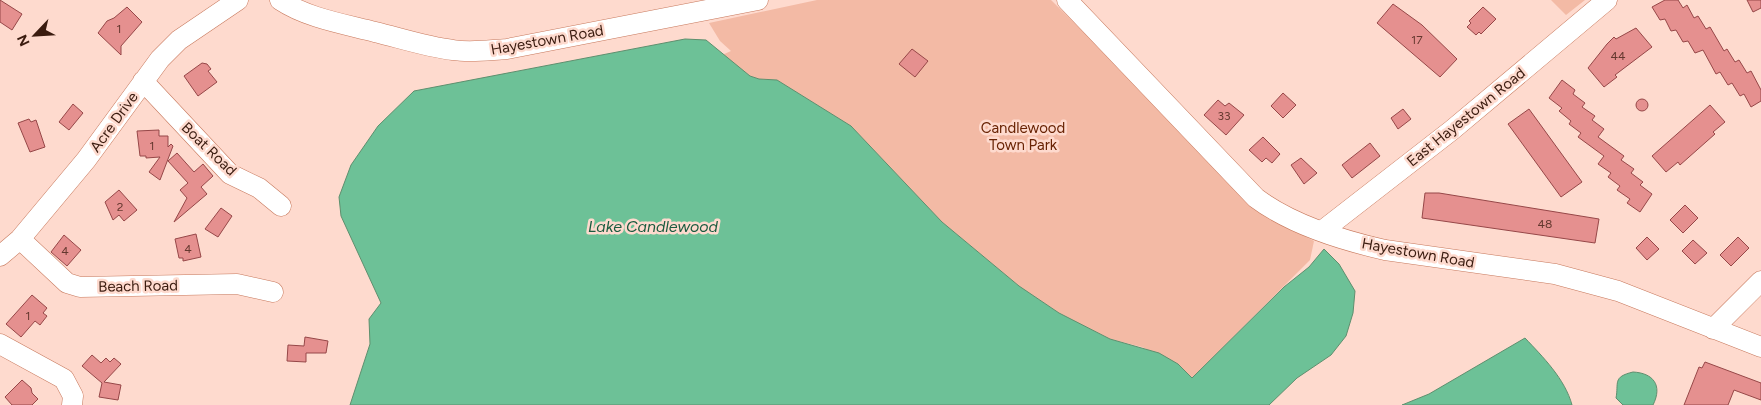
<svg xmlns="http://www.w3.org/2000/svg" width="1761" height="405" font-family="Figtree,sans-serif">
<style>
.green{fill:#f3baa5}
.water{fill:#6dc197;stroke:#5e8f6e}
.building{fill:#e5908f;stroke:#964748}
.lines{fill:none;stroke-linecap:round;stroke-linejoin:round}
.minor-casing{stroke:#c7785c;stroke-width:21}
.minor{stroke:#fff;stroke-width:20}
.labels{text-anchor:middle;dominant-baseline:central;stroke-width:5;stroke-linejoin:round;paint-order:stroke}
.number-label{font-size:12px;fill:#65382f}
.street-label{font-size:15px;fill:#3a1b0f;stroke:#fedace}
.park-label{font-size:15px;fill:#692304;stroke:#fedace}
.water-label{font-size:16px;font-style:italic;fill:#1a5b3f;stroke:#fedace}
</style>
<rect width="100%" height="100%" fill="#fedace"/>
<path class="green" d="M817 0H1051L1277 222 1314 241 1310 260 1192 378 1178 364 1142 347 1110 339 1059 313 1019 286 942 222 851 126 777 80 759 79 750 76 722 55 731 51 720 41 709 23Z
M1551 0H1585L1566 15Z"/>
<path class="water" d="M685 39 706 40 750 76 759 79 777 80 851 126 942 222 1019 286 1059 313 1110 339 1159 353 1178 364 1192 378 1284 287 1309 267 1324 249 1339 264 1355 291 1353 313 1346 336 1331 355 1297 378 1269 405H350L370 344 369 319 381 303 341 216 339 197 351 165 378 126 414 91Z
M1525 338C1543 357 1565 379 1572 405H1402L1429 394Z
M1633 372C1653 373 1663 385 1653 405H1623L1616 398C1619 383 1612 377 1633 372Z"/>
<path class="building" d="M0 0 22 14 12 30 0 22Z
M1665 0H1678L1683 8 1687 5 1694 18 1698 16 1706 29 1710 27 1724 51 1727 49 1735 62 1739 60 1747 73 1751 71 1761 90V101L1751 107 1744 94 1740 96 1732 83 1728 85 1720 72 1716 74 1703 50 1695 53 1688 41 1683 42 1676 30 1671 31 1665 19 1660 20 1652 7Z
M1747 0H1761V8L1753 12Z
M1393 4 1422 25 1457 59 1440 77 1377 23Z
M127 7 142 22 121 46V55L98 33 107 21 114 18Z
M1483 7 1496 19 1481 34 1479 32 1476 35 1467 27 1471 23 1469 21Z
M1636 28 1652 47 1615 75 1617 77 1604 87 1588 68 1607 44 1614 37 1616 39Z
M912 49 928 61 915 77 899 64Z
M202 63 207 64 211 69 208 71 217 82 198 96 184 76Z
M1562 80 1575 90 1573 94 1585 103 1582 107 1595 116 1592 120 1604 129 1598 137 1624 156 1621 160 1634 169 1631 173 1643 182 1640 185 1652 194 1640 212 1627 203 1630 199 1617 190 1620 186 1608 177 1611 173 1598 164 1604 156 1578 137 1581 133 1569 124 1571 121 1559 111 1562 108 1549 98Z
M1283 93 1296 105 1283 118 1271 106Z
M1636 105a6 6 0 1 1 12 0a6 6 0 1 1-12 0Z
M1218 100 1225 106 1229 103 1244 115 1226 135 1204 115Z
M73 104 83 113 69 130 59 122Z
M1710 105 1725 122 1713 132 1715 134 1680 165 1678 162 1666 172 1652 156Z
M1403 109 1411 119 1398 129 1391 118Z
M1529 109 1582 182 1561 197 1508 124Z
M29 119 31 122 36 120 45 147 30 152 18 123Z
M159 130V136H168V147L171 144 173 146 160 180 149 172 160 157 146 158V156H140L137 131Z
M1263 137 1280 154 1272 163 1266 158 1262 162 1249 150Z
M1370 143 1380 156 1352 178 1342 165Z
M177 153 194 172 203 164 213 176 201 187 207 194 174 222 187 198 180 190 188 183 168 161Z
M1301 158 1317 173 1304 184 1291 165Z
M119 190 137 210 124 221 119 215 113 220 105 202Z
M1425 193H1439L1599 219 1595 243 1422 218Z
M1685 205 1698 218 1683 233 1670 220Z
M221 208 232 216 218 237 205 229Z
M196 234 201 257 183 261V258H179L175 239Z
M64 235 81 250 67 266 51 252Z
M1647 237 1659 249 1647 260 1636 248Z
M1738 237 1749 248 1731 266 1720 255Z
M1693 240 1707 253 1695 264 1682 251Z
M32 295 47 308 43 313 47 316 40 325 35 321 21 337 6 324Z
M305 337 328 341 326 353H306V362L287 361 288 345 304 346Z
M92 355 101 363 106 358 110 362 114 358 121 364 104 382 121 385 118 400 99 397 102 383 82 366Z
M1705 362 1761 383V400L1734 390 1728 405H1684L1699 367 1702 368Z
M22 380 31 388 32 393 38 399 32 405H12L5 397Z"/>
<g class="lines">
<g class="minor-casing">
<path id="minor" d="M280 0C307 18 344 24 375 32 400 38 427 47 453 50 471 53 489 50 507 49L758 0
M1067 0 1256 198C1292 225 1341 240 1385 250L1555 274 1618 291 1761 347
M143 81 230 174 259 188 281 206
M1322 231 1452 130 1607 0
M20 239 67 283 80 287 237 284 273 292
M0 256 20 239 86 160 160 59 179 40 238 0
M1713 329 1761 281
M0 344 64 379 73 396 72 405"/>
</g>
<use href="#minor" class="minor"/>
</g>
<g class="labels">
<g class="number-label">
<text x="119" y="29">1</text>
<text x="1417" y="40">17</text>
<text x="1618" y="56">44</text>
<text x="1224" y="116">33</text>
<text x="152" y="146">1</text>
<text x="120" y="207">2</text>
<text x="1545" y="224">48</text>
<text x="188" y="249">4</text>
<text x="65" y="251">4</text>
<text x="28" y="316">1</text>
</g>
<g class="street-label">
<text transform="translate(547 40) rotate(-10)">Hayestown Road</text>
<text transform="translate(1466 117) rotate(-39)">East Hayestown Road</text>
<text transform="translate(114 122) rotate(-54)">Acre Drive</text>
<text transform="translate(209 149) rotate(44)">Boat Road</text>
<text transform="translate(1418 253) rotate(10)">Hayestown Road</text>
<text transform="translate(138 286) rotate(-1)">Beach Road</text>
</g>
<g class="park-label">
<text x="1023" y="128">Candlewood<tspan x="1023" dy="17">Town Park</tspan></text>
</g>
<g class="water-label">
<text x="653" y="226">Lake Candlewood</text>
</g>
</g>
<g transform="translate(35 35) rotate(245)" stroke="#fedace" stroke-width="4" paint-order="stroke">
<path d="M0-4L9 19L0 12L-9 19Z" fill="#3a1b0f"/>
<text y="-8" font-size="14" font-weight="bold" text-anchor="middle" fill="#3a1b0f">N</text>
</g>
</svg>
